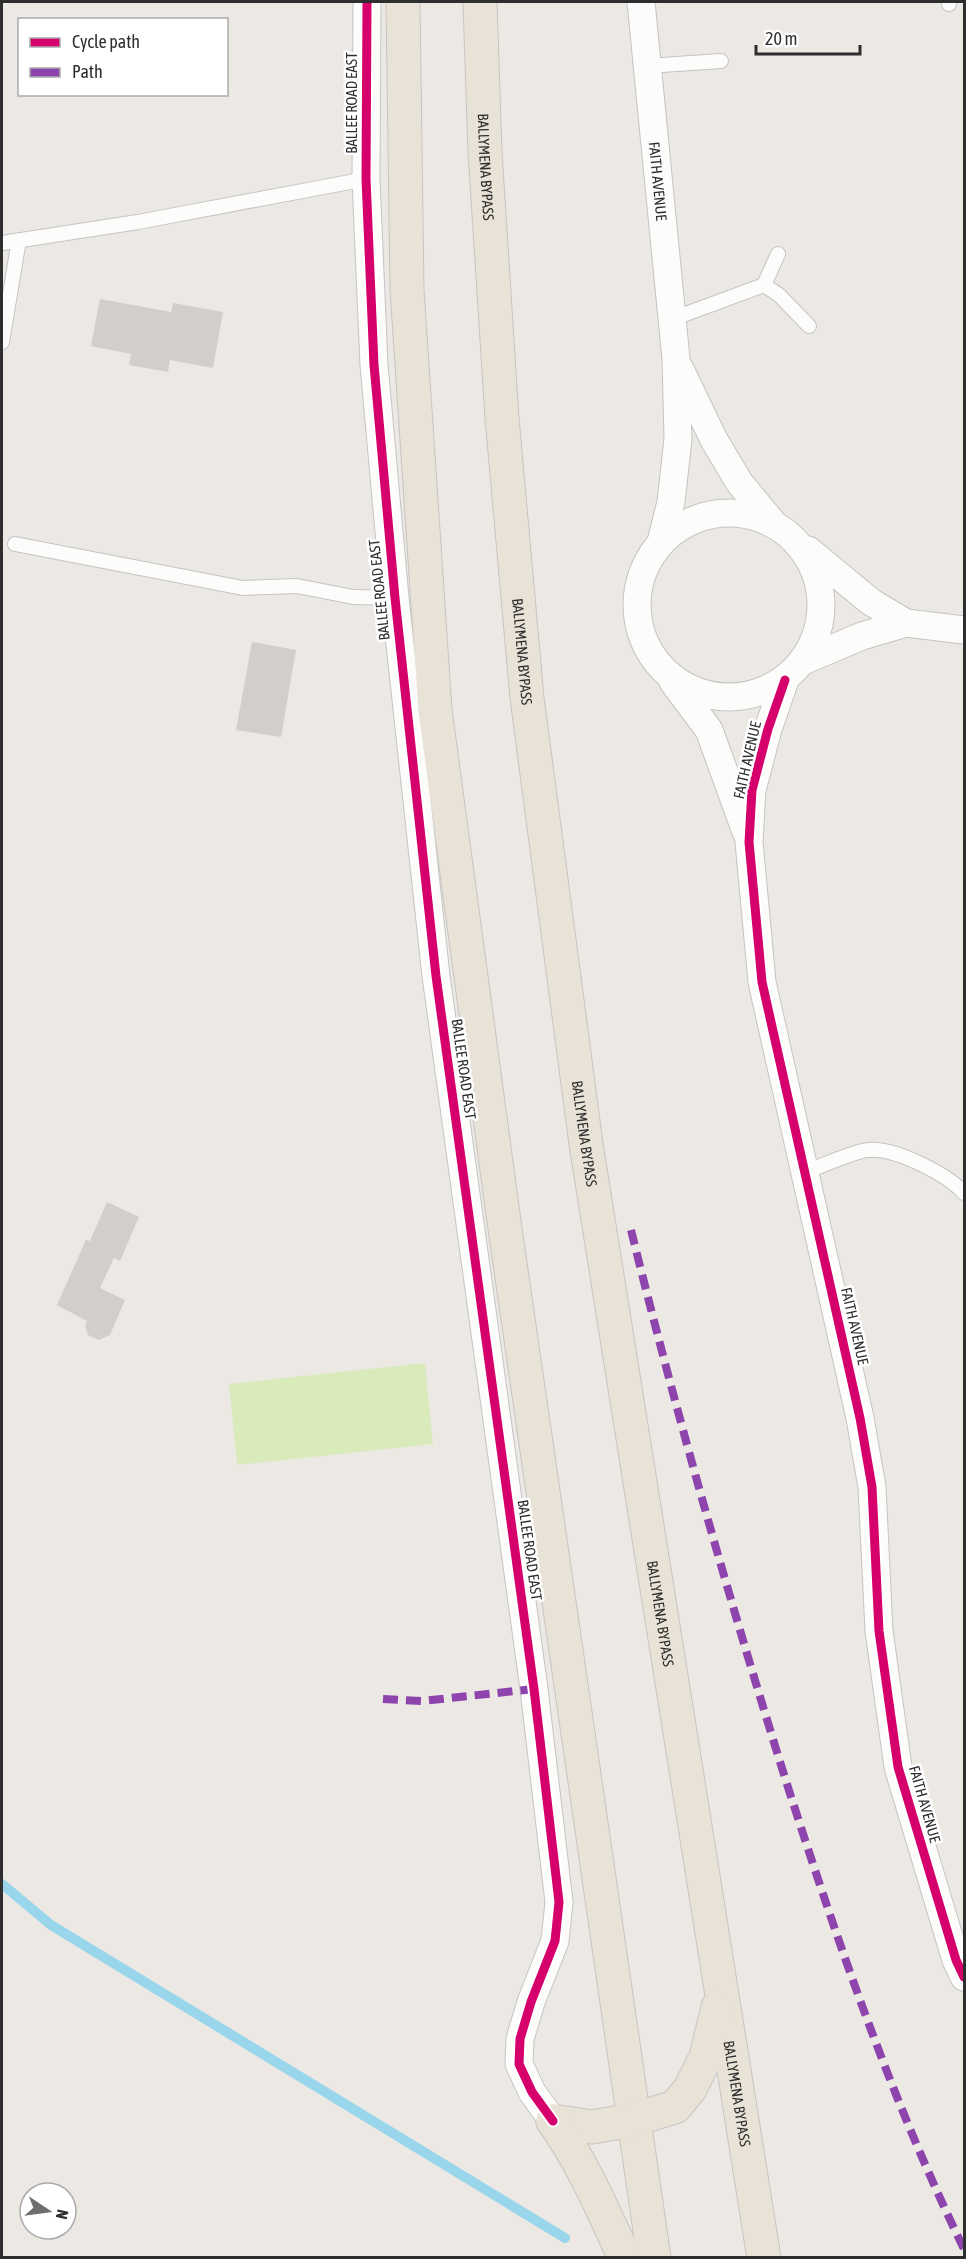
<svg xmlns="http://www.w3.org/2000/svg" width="966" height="2259" font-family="'Asap Condensed',sans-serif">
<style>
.pitch{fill:#d9eabb}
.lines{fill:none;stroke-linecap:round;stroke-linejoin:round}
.stream{stroke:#99d6ec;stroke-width:10}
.building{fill:#d1cecb}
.service-casing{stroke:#c5c4c5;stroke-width:16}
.minor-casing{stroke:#c5c4c5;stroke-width:29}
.trunk-casing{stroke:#c6c5c4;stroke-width:35}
.service{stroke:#fcfcfb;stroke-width:14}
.minor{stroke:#fcfcfb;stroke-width:27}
.trunk{stroke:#e9e2d6;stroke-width:33}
.quiet{stroke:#8e44ad;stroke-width:8;stroke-dasharray:15 8;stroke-linecap:butt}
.cycleway-casing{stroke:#fff;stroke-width:13}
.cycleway{stroke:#d6006c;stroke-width:9}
.labels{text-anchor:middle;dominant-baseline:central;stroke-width:5;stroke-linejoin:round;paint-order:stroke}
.street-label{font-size:15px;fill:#2e2e2e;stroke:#fff}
</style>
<rect width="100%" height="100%" fill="#ece8e4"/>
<path class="pitch" d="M425 1363 433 1444 237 1465 229 1384Z"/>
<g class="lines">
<path class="stream" d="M2 1884 51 1925 565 2238"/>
</g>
<path class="building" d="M100 299 171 312 173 303 223 312 213 368 170 360 168 372 129 365 131 354 91 346Z
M252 642 296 650 281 737 236 730Z
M107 1202 139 1217 120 1261 114 1258 100 1288 125 1300 110 1335 99 1340 88 1335 85 1325 87 1321 57 1305 86 1240 90 1241Z"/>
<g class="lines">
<g class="service-casing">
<path id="service" d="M949 4V2
M647 66 721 61
M2 243 138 222 366 179
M764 285 778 254
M672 319 764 285 779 295 809 326
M2 342 19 240
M15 544 243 588 297 586 353 597 395 598
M805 1172C820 1167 854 1151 868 1150 894 1147 947 1174 964 1193"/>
</g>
<g class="minor-casing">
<g id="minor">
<path d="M367 2 366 179 374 365 395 598 436 976 534 1689 559 1902 555 1941 531 2002 520 2039 519 2064 532 2092 553 2121"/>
<path id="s1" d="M641 2 676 359 678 439 671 502 661 542"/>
<path d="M680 369 714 440 739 482 772 522"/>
<circle cx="729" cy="605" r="92"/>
<path d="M808 550 871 602 906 623"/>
<path d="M803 661 862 636 906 623 964 630"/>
<path d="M785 680 768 729 752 790 749 842 762 982 860 1418 872 1487 879 1631 898 1767 956 1960 964 1977"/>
<path d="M673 682 709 730 746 832"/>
</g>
</g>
<g class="trunk-casing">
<g id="trunk">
<path d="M403 2 407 290 435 710 505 1229 654 2258"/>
<path id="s2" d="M480 2 485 152 502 418 527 698 586 1144 764 2258"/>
<path d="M553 2121 592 2127 632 2120 675 2107 690 2089 706 2057 718 2007"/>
<path d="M553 2121C583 2163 603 2211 625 2258"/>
</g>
</g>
<use href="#service" class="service"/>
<use href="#minor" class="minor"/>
<use href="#trunk" class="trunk"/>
<path class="quiet" d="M631 1230C677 1416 729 1599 786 1781 837 1940 891 2099 964 2249
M383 1699 422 1701 534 1689"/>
<g class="cycleway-casing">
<path id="cycleway" d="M367 2 366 179 374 365 395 598 436 976 534 1689 559 1902 555 1941 531 2002 520 2039 519 2064 532 2092 553 2121
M785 680 768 729 752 790 749 842 762 982 860 1418 872 1487 879 1631 898 1767 956 1960 964 1977"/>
</g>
<use href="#cycleway" class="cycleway"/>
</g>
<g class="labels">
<g class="street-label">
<text transform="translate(351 103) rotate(-90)">BALLEE ROAD EAST</text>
<text stroke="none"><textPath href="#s2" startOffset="165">BALLYMENA BYPASS</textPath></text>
<text stroke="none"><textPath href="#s1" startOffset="180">FAITH AVENUE</textPath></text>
<text transform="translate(379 590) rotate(-96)">BALLEE ROAD EAST</text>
<text stroke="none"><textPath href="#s2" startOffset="651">BALLYMENA BYPASS</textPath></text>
<text transform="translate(747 760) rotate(-77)">FAITH AVENUE</text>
<text transform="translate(464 1069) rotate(82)">BALLEE ROAD EAST</text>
<text stroke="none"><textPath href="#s2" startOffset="1137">BALLYMENA BYPASS</textPath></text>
<text transform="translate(855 1326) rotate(77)">FAITH AVENUE</text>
<text transform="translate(530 1550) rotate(82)">BALLEE ROAD EAST</text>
<text stroke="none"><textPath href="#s2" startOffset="1623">BALLYMENA BYPASS</textPath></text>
<text transform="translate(925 1804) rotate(74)">FAITH AVENUE</text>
<text stroke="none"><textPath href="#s2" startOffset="2109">BALLYMENA BYPASS</textPath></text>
</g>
</g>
<rect width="966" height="2259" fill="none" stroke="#2e2e2e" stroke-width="6"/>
<rect x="18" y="18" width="210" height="78" fill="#ffffff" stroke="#ababab" stroke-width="1.5"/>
<rect x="30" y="38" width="30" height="9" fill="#d6006c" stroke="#ababab" stroke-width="1.5"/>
<text x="72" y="48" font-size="18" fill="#2e2e2e">Cycle path</text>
<rect x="30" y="68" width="30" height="9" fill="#8e44ad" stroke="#ababab" stroke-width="1.5"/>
<text x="72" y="78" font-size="18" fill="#2e2e2e">Path</text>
<g transform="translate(48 2211) rotate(103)"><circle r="28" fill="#ffffff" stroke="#ababab" stroke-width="1.5"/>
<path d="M0-4.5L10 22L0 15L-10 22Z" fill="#706f6e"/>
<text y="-9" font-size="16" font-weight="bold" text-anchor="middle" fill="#2e2e2e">N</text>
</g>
<path d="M756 45v9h104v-9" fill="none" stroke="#2e2e2e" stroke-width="3"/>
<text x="765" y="45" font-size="18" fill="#2e2e2e" stroke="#ffffff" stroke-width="4.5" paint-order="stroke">20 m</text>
</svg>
